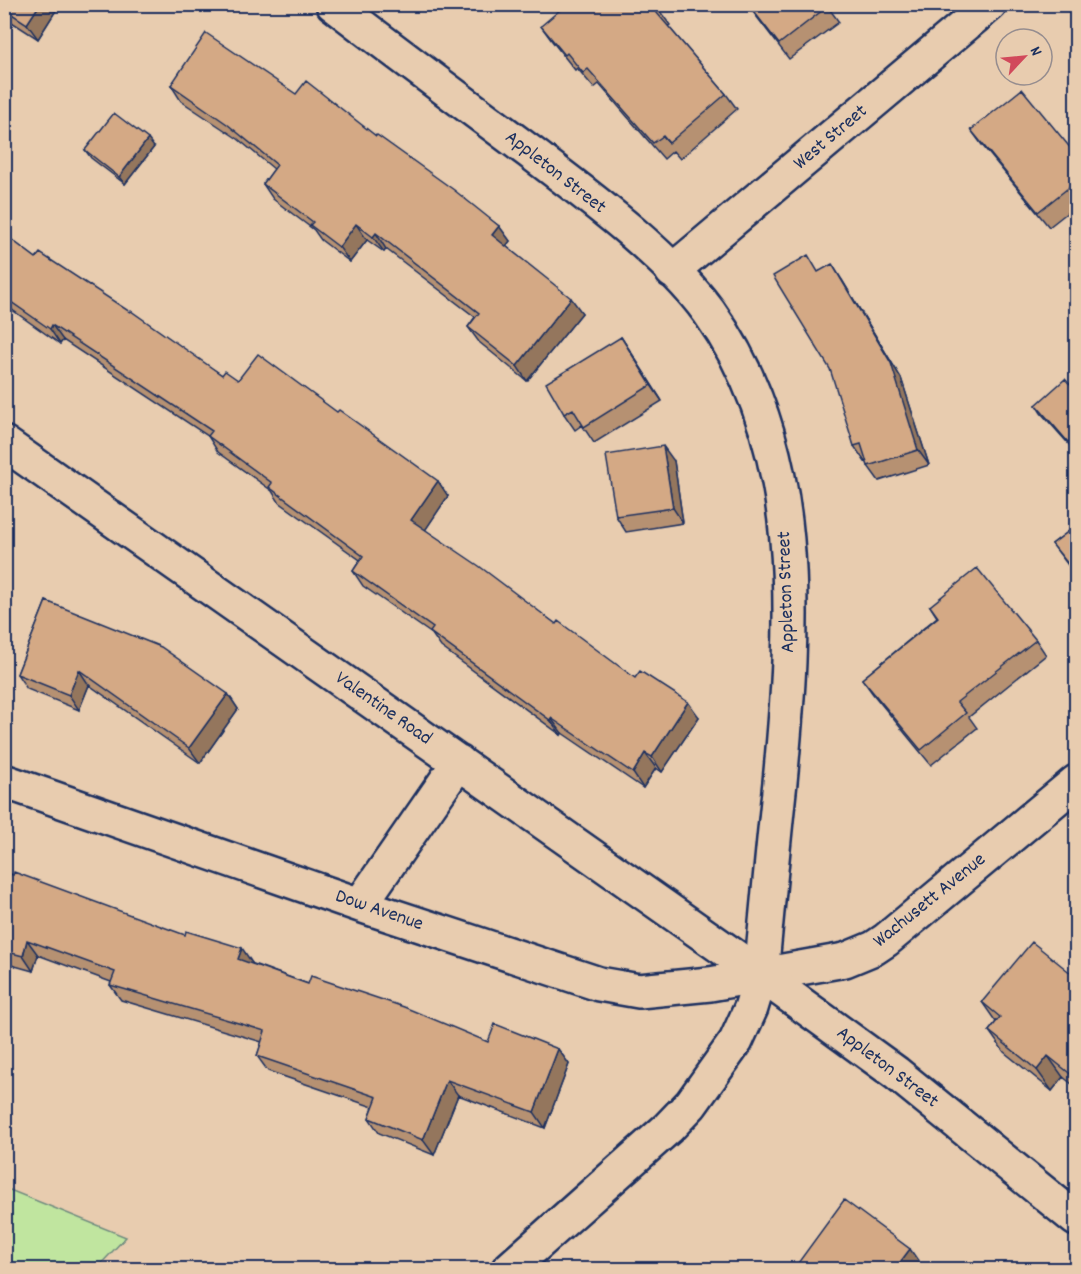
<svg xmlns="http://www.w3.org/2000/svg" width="1081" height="1274" font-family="Dekko,sans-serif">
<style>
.green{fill:#c0e59f;stroke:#6e8a7e;stroke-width:1.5}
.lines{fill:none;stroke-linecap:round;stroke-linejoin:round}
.minor-casing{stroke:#1b2f5e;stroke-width:38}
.tertiary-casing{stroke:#1b2f5e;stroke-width:38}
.minor{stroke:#e8ccaf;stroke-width:33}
.tertiary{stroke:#e8ccaf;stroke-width:33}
.wall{fill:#b69172;stroke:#1b2f5e;stroke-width:1.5}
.shaded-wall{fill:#94765d;stroke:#1b2f5e;stroke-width:1.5}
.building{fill:#d4a985;stroke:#1b2f5e;stroke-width:1.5}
.labels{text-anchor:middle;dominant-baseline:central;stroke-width:4.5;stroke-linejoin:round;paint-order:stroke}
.street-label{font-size:20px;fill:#1b2f5e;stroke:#e8ccaf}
</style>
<rect width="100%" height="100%" fill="#e8ccaf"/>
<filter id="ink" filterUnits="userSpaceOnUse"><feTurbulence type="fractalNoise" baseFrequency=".0167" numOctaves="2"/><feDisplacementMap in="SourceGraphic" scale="12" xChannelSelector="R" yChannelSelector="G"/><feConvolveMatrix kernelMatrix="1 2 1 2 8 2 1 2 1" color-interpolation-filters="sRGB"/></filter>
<g filter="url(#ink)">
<path class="green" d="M4 1188H5L126 1237 96 1269H5Z"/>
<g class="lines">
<g class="minor-casing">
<path id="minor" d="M672 271 990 4
M4 443 761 975
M4 781 360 905 599 984 639 991 710 984 845 960 874 948 886 940 1076 782
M360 905 459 762"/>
</g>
<g class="tertiary-casing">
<path id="tertiary" d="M333 4C398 54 464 103 530 152 588 196 666 253 709 312 807 448 795 624 780 782 773 846 767 911 761 975L751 1008 736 1041 691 1104 668 1128 508 1270
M761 975 896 1073 1076 1219"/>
</g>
<use href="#minor" class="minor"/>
<use href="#tertiary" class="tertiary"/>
</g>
<path class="wall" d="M4 4H60L38 39 4 17Z
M747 4H831L828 7 839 22 789 59Z
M659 10 670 25 668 26 726 94 737 109 680 159 673 151 664 159 599 84 594 88 577 68 575 70 552 41 541 26Z
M171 85 296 94 376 136 499 226 510 241 506 246 582 313 527 381 479 342 468 327 475 317 386 249 384 252 367 240 350 262 321 240 314 230 273 199 263 184 274 169 238 139 181 101Z
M971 130 1077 156V205L1049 227 982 145Z
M154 147 125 184 91 158 85 150Z
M4 234 36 258 222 375 238 380 448 496 425 530 556 624 635 678 699 717 662 772 656 768 643 788 562 733 561 735 441 647 432 634 363 586 353 571 360 560 279 502 272 491 218 452 208 436 63 340 60 344 4 304Z
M820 271 842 280 901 378 929 465 879 481 868 466 867 461 865 462 854 446Z
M621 337 662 401 594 443 582 425 575 430 564 414Z
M1077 392V448L1074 450 1041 413 1036 405Z
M674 461 683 523 626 532 616 516Z
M1077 525V577L1052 544Z
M46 601 228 694 238 709 200 763 89 685 79 710 27 689 17 674Z
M930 606 1036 640 1046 655 969 717 977 728 931 765 873 694 862 679 937 617Z
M4 872 308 984 488 1042 558 1049 569 1064 545 1128 458 1095 434 1155 379 1133 369 1118 373 1107 268 1071 257 1056 262 1042 121 1000 110 985 111 982 38 955 33 971 4 963Z
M1077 978V1088L1063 1077 1052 1091 1004 1052 989 1031 996 1022 982 1002Z"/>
<path class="shaded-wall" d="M40 4H60L38 39 27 24Z
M148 139 154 147 125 184 119 177Z
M356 224 367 240 350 262 339 247Z
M499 226 510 241 503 250 492 235Z
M376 233 386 249 384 252 373 237Z
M832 264 842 280 901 378 929 465 918 450Z
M571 298 582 313 527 381 517 366Z
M52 325 63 340 60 344 50 329Z
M621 337 631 352 662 401 651 385Z
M663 446 674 461 683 523 673 508Z
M438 481 448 496 422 535 411 520Z
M79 670 89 685 79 710 69 695Z
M228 694 238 709 200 763 189 748Z
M688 702 699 717 662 772 652 757Z
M551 718 562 733 561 735 550 720Z
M645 753 656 768 643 788 633 773Z
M27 940 38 955 33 971 23 956Z
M242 948 252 963 249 974 238 959Z
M558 1049 569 1064 545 1128 534 1112Z
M1048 1056 1063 1077 1052 1091 1037 1070Z
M1077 1071V1081L1073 1076Z
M447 1080 458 1095 434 1155 423 1140Z
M910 1249 921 1265 917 1269H895Z"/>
<path class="building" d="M4 4H40L27 24 4 9Z
M567 4H654L659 10 656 12 726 94 669 143 663 136 653 143 588 69 583 73 567 53 565 55 541 26Z
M748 4H827L828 6 779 44Z
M206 33 296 94 306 81 376 136 377 135 454 190 499 226 492 235 571 298 517 366 468 327 479 313 376 233 373 237 356 224 339 247 310 225 313 222 263 184 277 165 227 124 171 85Z
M1022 89 1077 156V181L1038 212 971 130Z
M114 113 148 139 119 177 85 150Z
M4 234 36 258 40 253 130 312 131 311 222 375 225 371 238 380 258 354 337 412 339 410 438 481 411 520 479 566 556 624 558 621 635 678 640 671 688 702 652 757 645 753 633 773 551 718 550 720 430 632 433 628 353 571 363 556 269 487 272 483 208 436 212 431 52 325 50 329 4 297Z
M808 255 818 272 832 264 891 363 918 450 868 466 861 444 854 446 830 369 773 276Z
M621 337 651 385 584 427 573 409 564 414 546 383Z
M1065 379 1077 392V435L1068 442 1036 405Z
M663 446 673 508 616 516 606 455Z
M1077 525V575L1052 544Z
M977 568 1036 640 957 702 966 713 921 750 862 679 938 617 930 606Z
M46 601 161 647 228 694 189 748 79 670 69 695 17 674Z
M4 872 13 875 14 872 185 935 186 931 242 948 238 959 308 984 311 976 404 1007 488 1042 495 1024 558 1049 534 1112 447 1080 423 1140 369 1118 377 1097 257 1056 265 1031 110 985 115 972 27 940 23 956 4 951Z
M1032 942 1077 978V1071L1073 1076 1048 1056 1037 1070 989 1031 1000 1017 982 1002Z
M844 1200 910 1249 895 1269H806L798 1263Z
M216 1266 221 1269H213Z"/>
</g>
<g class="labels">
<g class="street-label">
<text transform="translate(831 138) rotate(-40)">West Street</text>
<text transform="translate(555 173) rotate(38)">Appleton Street</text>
<text transform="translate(787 592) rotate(-92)">Appleton Street</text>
<text transform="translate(383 709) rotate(35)">Valentine Road</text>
<text transform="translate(930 901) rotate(-39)">Wachusett Avenue</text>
<text transform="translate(379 911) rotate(19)">Dow Avenue</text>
<text transform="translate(887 1068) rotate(37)">Appleton Street</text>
</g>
</g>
<rect width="1081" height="1274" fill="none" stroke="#e8ccaf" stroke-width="24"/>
<rect x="12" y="12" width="1057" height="1250" fill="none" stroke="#1b2f5e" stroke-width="2" filter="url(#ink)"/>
<g transform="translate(1024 57) rotate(64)"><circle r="28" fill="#e8ccaf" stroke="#968d8f" stroke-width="1.5"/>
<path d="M0-4.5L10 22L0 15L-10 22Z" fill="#d1495b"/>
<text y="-9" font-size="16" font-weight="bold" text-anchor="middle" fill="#1b2f5e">N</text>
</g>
</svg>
